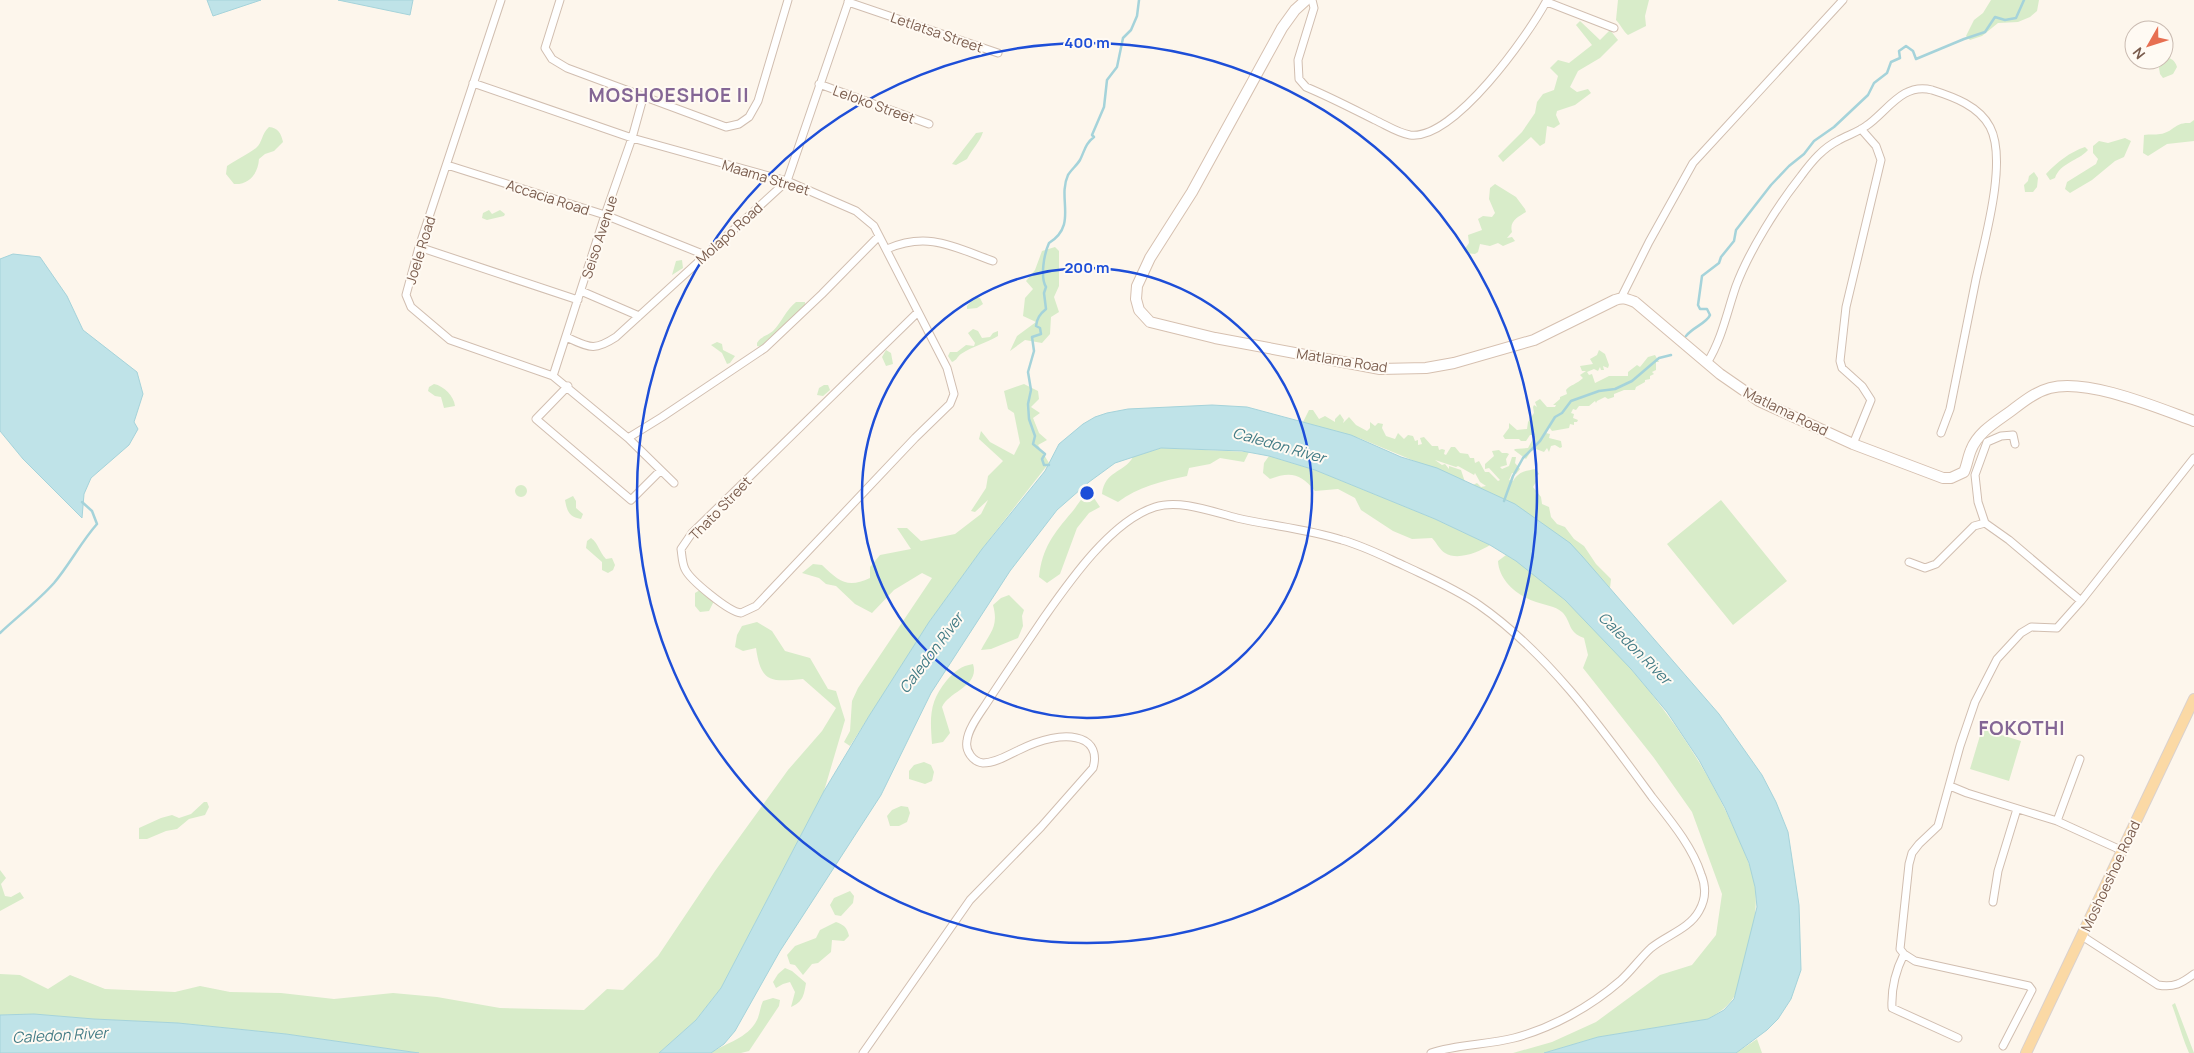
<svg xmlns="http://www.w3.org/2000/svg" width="2194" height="1053" font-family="Manrope,sans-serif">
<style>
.green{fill:#d8ecc9}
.water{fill:#bfe3e8;stroke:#a5d3da}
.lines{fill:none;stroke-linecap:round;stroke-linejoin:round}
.stream{stroke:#a5d3da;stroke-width:2.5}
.street-casing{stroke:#d1beb0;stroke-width:9}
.secondary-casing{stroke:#d6c0b0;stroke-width:12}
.primary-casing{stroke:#dad1cd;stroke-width:12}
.street{stroke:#fff;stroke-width:7}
.secondary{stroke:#fff;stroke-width:10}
.primary{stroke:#fbd9a5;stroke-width:10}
.ring{fill:none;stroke:#1d4ed8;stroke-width:2.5}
.labels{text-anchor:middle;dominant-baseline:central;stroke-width:4;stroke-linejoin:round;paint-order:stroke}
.street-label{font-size:14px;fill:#7a5c4d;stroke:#fffaf3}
.water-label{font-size:15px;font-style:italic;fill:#437c86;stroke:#fffaf3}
.district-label{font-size:19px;font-weight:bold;letter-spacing:1px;fill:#846695;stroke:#fffaf3}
.centre{fill:#1d4ed8;stroke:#fffaf3;stroke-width:2.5}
.ring-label{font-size:15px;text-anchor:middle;font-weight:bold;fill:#1d4ed8;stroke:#fffaf3;stroke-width:4;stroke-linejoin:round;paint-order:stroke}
</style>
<rect width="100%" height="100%" fill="#fdf6ec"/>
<path class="green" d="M1618 0H1649L1645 16 1646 26 1628 35C1623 31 1621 25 1616 20Z
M1991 0H2039L2037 11 2030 17 2018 22 1998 23 1982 36 1970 40 1966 36 1974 20 1983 13Z
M1580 21 1600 40 1610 30 1618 40 1600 58 1578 71 1570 87 1577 92 1588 89 1591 93 1575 105 1557 111 1556 115 1560 124 1554 128 1547 126 1545 143 1540 146 1531 137 1503 162 1498 156 1522 132 1535 113 1537 102 1543 94 1554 90 1558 76 1550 68 1558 60 1569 63 1592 45 1576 25Z
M2164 57C2171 58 2175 60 2177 67L2173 74 2163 78 2160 74 2158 62 2164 60Z
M2194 120V141L2167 144 2148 156 2143 153 2144 135C2150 134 2155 135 2160 134 2174 132 2174 122 2190 123Z
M269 127C278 128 281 133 283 142L274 151 265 154 259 159C258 174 249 185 234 184L226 174 227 166C236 160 248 154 256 148 263 142 261 134 269 127Z
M983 132C980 142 972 149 967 159L956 165 952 164 976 133Z
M2125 138 2131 141 2124 157 2115 161 2092 180 2070 193 2065 189 2067 182 2096 164 2098 159 2093 153V146L2099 141 2108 143Z
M2085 147 2088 150C2078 161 2060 163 2055 178L2050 180 2046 174C2057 162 2070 152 2085 147Z
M2034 172 2038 178 2037 187 2033 192H2025L2024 185 2028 181 2029 176Z
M1495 184 1516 197 1525 209 1526 212C1518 217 1509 221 1512 232L1507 238 1512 237 1515 241 1503 246 1498 243 1490 246 1480 244 1478 252 1475 254 1466 253 1464 250 1469 243 1468 235 1482 230 1478 219 1483 216 1492 217 1495 213 1489 199 1490 188Z
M489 210 492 214 500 210 505 214 504 216 487 220 482 218 483 213Z
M1055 247 1059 251V286L1054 297 1059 312 1051 317 1050 334 1042 343 1025 340 1010 351 1017 336 1036 322 1023 316 1025 298 1033 289 1026 281 1035 270 1042 251Z
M682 260 683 268 672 275 676 261Z
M975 297 980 298 983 304 977 308 967 309V306Z
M796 302H805V306L766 344 761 347 757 346V343C761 336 767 336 773 331 781 323 786 310 796 302Z
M973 329 978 331 982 338 990 337 993 333 998 331V336C986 343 973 346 961 354 957 357 957 360 952 362L948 356 950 352H957L966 345 974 346 975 343 968 333Z
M717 342 722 344 723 350 735 356 730 363 727 364 722 353 711 345Z
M886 350 891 353 893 364 886 366 882 357Z
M1599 350 1605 354 1609 365 1608 368 1603 366 1604 370H1601L1600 367 1598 371 1594 369 1587 372 1589 375 1592 374 1595 383 1609 376H1628V372L1637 365 1640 367 1648 357 1655 355 1659 362H1656V370L1652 372 1654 374 1650 376V379L1645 380V382L1636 387 1635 390H1624L1614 394V397L1608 399 1605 397 1597 401 1596 403 1595 401 1589 406H1579L1576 410 1573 409 1571 413 1574 414 1573 418 1578 420 1577 422H1574V425L1570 424 1569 428 1552 431 1549 427 1546 433 1550 434 1549 438 1561 441 1562 447 1560 448 1555 445 1551 446 1549 452 1547 448 1544 452 1536 449 1531 451 1526 459 1514 450 1515 449 1528 448 1535 435H1530L1526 441H1521L1519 439H1505L1503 436 1509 428V423L1517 430 1527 429 1528 422 1534 413 1533 407 1534 405 1537 407 1535 402 1540 399 1547 407H1555L1556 405H1553L1560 399V397L1567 394 1566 390C1570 385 1577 384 1583 378L1580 375 1586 371H1582L1580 366 1593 364 1590 359 1597 355Z
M434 384C444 386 454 396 455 406L444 408 441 397 435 396 428 391 429 387Z
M1024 384 1038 391 1039 399 1031 407 1040 413 1033 418 1039 433 1047 440 1038 445 1049 463 982 549 929 622 850 746 844 742 850 731 852 701 858 688 932 578 922 573 894 590 872 613 855 604 836 586 826 584 819 578 802 573 813 564 822 565C839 581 847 589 870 578V567L880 555 911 549 897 528H907L921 541 955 534 981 514 988 500 975 512 971 511 986 488 988 476 1003 461 979 439 981 431 990 442 1014 455 1020 443 1014 413 1008 409 1004 391Z
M824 385H828L830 390 823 396 817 395 819 388Z
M1309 410H1313L1319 419 1325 416 1335 422V419L1340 414 1344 420 1343 423 1349 417 1356 425 1367 431 1370 428V422L1375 426 1378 423 1383 424 1382 428 1386 436 1395 439 1398 433 1404 439 1408 435 1413 436 1415 441 1418 440V445L1422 444 1420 438 1424 437 1432 446H1438L1439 450 1442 449 1445 450 1444 454 1446 455 1451 447H1455L1460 453 1468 454 1470 458H1474L1475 463 1479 461 1485 472H1489L1498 481 1500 480 1489 468 1485 469V464L1494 456 1492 451 1499 450 1502 453H1507L1509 454 1506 459 1507 465 1500 467 1502 469 1509 466 1512 457H1516L1515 463 1520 469 1516 474 1512 473 1509 480 1513 481C1519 471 1525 471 1536 469L1539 474 1535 477 1536 482 1533 487 1541 497 1542 504 1549 507 1551 517 1557 524 1565 527 1574 539 1584 546 1596 564 1611 579 1610 588C1571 544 1528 507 1473 485L1477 483 1481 487 1486 486 1480 482 1475 473 1474 475 1458 466 1456 467 1435 460 1442 465 1445 464 1449 469V466L1461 470 1465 482 1359 438 1303 422Z
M1161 448 1249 452 1244 462 1220 458 1210 464 1189 468 1187 476C1162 481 1138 487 1118 502L1102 494C1105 470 1123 474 1133 457Z
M1269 456 1315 470 1435 519 1490 545C1479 552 1458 561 1445 553 1440 550 1436 542 1432 538L1412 539 1393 531 1361 510 1355 498 1338 489 1315 491C1301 474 1291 471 1270 479L1263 473 1264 463Z
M515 491a6 6 0 1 1 12 0a6 6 0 1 1-12 0Z
M1087 494 1092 495 1100 507 1089 513 1077 528 1060 574 1047 583 1039 577C1042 548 1054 533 1072 512 1078 505 1080 499 1087 494Z
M573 496 576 501V508L583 514 581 519C569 517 567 511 565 500Z
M1721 500 1787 581 1733 625 1667 544Z
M591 538C599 544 599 552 606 559L612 558 615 565 613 570 608 573 602 570V562L586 548 587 541Z
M1506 555C1537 572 1562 597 1587 622 1650 685 1699 750 1735 831 1743 849 1752 867 1755 888 1758 911 1752 936 1745 958 1736 992 1740 1001 1708 1019L1598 1037 1544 1053H1513L1552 1042 1596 1022 1660 975 1692 965 1716 935 1722 894 1692 812 1654 758 1583 668 1588 655 1584 638C1567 632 1572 622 1562 612 1555 606 1545 605 1536 602 1518 596 1499 581 1498 561Z
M700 590 714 601 709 611 700 612 695 606V593Z
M1009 595 1024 610 1022 616 1023 626 1018 638 991 649 981 650C990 632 999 627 993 605L1001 598Z
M757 622 772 631 785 651 810 658 828 689 836 691 845 720 824 791 721 988 696 1020 659 1053H419L286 1034 178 1023 94 1019 34 1014 0 1015V974L20 975 48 989 70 975 105 989 175 992 200 986 230 992 281 993 334 999 393 993 437 997 500 1008 584 1010 607 989 623 990 658 956 715 871 788 770 822 731 836 708 803 679C771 682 761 683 756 648L743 651 735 647 737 635 742 626Z
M973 664C980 686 949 691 942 707L950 733 943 742 932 744C930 717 929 702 947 680 955 671 961 666 973 664Z
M1982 729 2021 741 2009 781 1970 769Z
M924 762 931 765 934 772 932 781 925 784 909 779V771L914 765Z
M204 802H207L209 807 205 815 189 819 177 829 166 831 147 839H139V828L161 818 172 815 179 818 191 814Z
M901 806 908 807 910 813 907 822 899 826H890L887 816 892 810Z
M0 870 6 878 1 884 5 896 11 897 20 892 24 898 0 911Z
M850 891 854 896 853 903 841 916 835 915 830 905 834 898Z
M836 922C844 925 847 927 849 936L844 941 832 940 831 952 818 963 812 964 803 975 795 965 790 964 787 955 795 946 816 938 820 930Z
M785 968 792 971 806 983C804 995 803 1002 791 1007L795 992 790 982 783 984 776 988 773 982 778 974Z
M773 998 780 1000 779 1006 749 1051 741 1053H711C727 1042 747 1039 757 1020 760 1014 760 1007 763 1001Z
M2175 1003 2194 1053H2189C2182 1037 2178 1021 2172 1005Z
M1757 1039 1762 1053H1736Z"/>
<path class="water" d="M207 0H261L213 16Z
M338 0H413L410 15Z
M13 254 40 257 67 296 83 330 137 372 143 394 134 422 138 429 129 445 91 478 84 494 82 518 23 459 0 431V259Z
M1212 405 1247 407 1351 435 1401 457 1437 468 1515 504 1570 543 1582 556 1719 714 1762 775 1776 802 1788 832 1799 905 1801 970 1791 999 1778 1019 1767 1030 1736 1053H1544L1598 1037 1708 1019 1724 1010 1734 999 1757 907 1755 887 1749 863 1725 808 1699 760 1667 712 1631 669 1565 600 1516 561 1490 545 1435 519 1315 470 1269 456 1242 451 1161 448 1115 463 1089 482 1057 510 1010 571 931 693 881 795 780 951 735 1031 724 1044 711 1053H659L696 1020 721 988 824 791 869 716 929 622 982 549 1045 471 1059 444 1083 424 1095 417 1107 413 1128 409Z
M34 1014 94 1019 178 1023 286 1034 419 1053H0V1015Z"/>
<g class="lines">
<path class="stream" d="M1686 336C1693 327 1707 323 1710 315L1707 309H1700L1698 305 1702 276 1719 263 1721 257 1734 241 1736 230 1771 185 1789 166 1804 154 1814 141 1834 127 1868 95 1874 83 1887 73 1891 62 1900 58 1899 51 1906 46 1913 51 1916 59 1964 39 1985 32 1995 17 2005 20 2016 18 2024 0
M1049 465H1044L1042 459 1045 454 1033 444 1035 436 1029 419 1028 404 1031 390 1028 372 1034 351 1032 337 1041 334 1040 328 1036 326C1037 318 1040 314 1046 309L1044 293 1046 287C1040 277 1044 254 1049 243 1078 225 1057 199 1068 175 1071 170 1077 165 1080 160 1085 150 1085 144 1094 137L1092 135 1104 107 1107 80 1117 67 1123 38 1131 30 1137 16 1139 0
M1504 501 1513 476 1523 458 1540 441 1555 417 1562 413 1571 401 1599 391 1615 389 1632 381 1659 358 1671 355
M0 633C18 616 38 601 54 583 70 564 81 542 97 524L92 511 82 502"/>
<g class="street-casing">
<path id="street" d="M501 0 419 247 406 295 411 307 450 340 553 376 628 438 674 483
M560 0 545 48 552 59 567 68 726 127 739 124 749 117 758 101 788 0
M1312 0 1314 8 1298 60 1299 79 1306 87C1330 97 1353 109 1375 120 1386 125 1398 133 1410 135 1454 141 1529 34 1547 0
M848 2 998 53
M1547 2 1614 28
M473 83 632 138 787 181 856 211 874 226 947 368 954 394 950 404 915 438 756 606 741 613C729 612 690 580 685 569 682 563 682 555 681 549L692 533 918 312
M819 84 929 124
M447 165 605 215 705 255
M419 247 578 300
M887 249C928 231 954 247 993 261
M581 291 639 316
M1621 298 1649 242 1693 163 1843 0
M566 337C589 347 593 352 616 337L787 181 849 0
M1707 363C1722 339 1727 312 1736 286 1749 251 1778 205 1801 176 1812 161 1823 148 1839 140 1848 135 1858 132 1866 126 1887 112 1902 82 1932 90 1954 97 1979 106 1990 127 2008 161 1984 242 1976 279 1967 322 1959 366 1950 409L1941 433
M553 376 605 215 632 138 643 98
M568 386 536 419 631 500 660 471
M628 438 662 417 765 348 822 294 879 236
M1853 444 1871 400 1862 386 1842 368 1840 361 1846 307 1881 160 1876 146 1861 129
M2015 444 2013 435 2001 436 1987 442 1975 475 1978 502 1985 523 2009 540 2081 601
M1909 562 1925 568 1936 564 1974 526 1985 523
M1950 786 1967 793 2057 821 2123 851
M2057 821 2080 759
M1993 902 1998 871 2017 809
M2082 936 2158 985C2174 988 2182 983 2194 974
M1904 954C1895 972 1891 988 1892 1008L1958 1038
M2003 1046 2032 990 2029 986 1915 961 1904 954 1900 949 1909 864 1912 853 1919 844 1938 826 1960 746 1975 702 1997 659 2021 633 2031 627 2057 628 2081 601 2194 458
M863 1053 970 900 1041 827 1093 768C1096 758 1095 747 1085 741 1066 731 1037 741 1019 750 1008 755 996 763 983 763 973 762 965 751 967 741 968 728 981 712 988 701 1006 673 1025 646 1043 619 1069 582 1111 521 1155 507 1180 499 1213 512 1237 518 1272 526 1308 529 1342 540 1364 546 1385 557 1405 566 1430 578 1456 589 1479 605 1548 653 1603 730 1652 797 1670 820 1692 846 1701 874 1706 886 1706 899 1699 911 1689 929 1667 935 1651 948 1641 957 1632 970 1620 981 1590 1007 1552 1028 1514 1038 1487 1045 1457 1044 1431 1053"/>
</g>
<g class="secondary-casing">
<path id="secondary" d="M1306 0 1295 10 1282 28 1192 192 1150 258 1137 286 1136 299 1139 310 1150 322 1215 338 1380 369 1426 368 1454 363 1534 340 1615 300C1623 297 1627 299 1635 302L1720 374 1759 401 1853 444 1943 478H1951L1964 472C1967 465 1968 457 1971 450 1978 432 1996 422 2011 411 2023 402 2035 392 2050 388 2088 378 2158 408 2194 421"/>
</g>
<g class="primary-casing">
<path id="primary" d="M2026 1053 2194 699"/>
</g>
<use href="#street" class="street"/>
<use href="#secondary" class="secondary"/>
<use href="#primary" class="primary"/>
</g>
<g class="ring">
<circle cx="1087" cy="493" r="225"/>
<circle cx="1087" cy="493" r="450"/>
</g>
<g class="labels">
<g class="street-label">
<text transform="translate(937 32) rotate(19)">Letlatsa Street</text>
<text transform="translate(874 104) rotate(20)">Leloko Street</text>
<text transform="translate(766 177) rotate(17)">Maama Street</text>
<text transform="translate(548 197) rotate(18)">Accacia Road</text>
<text transform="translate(729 233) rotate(-42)">Molapo Road</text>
<text transform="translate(599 237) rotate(-72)">Seiso Avenue</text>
<text transform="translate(420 250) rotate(-73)">Joele Road</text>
<text transform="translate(1342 360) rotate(9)">Matlama Road</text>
<text transform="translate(1786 411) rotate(26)">Matlama Road</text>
<text transform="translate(720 508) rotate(-46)">Thato Street</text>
<text transform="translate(2110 876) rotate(-65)">Moshoeshoe Road</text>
</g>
<g class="water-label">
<text transform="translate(1279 445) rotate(16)">Caledon River</text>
<text transform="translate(1635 648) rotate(45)">Caledon River</text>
<text transform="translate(931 653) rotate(-53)">Caledon River</text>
<text transform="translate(60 1035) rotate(-3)">Caledon River</text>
</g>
<g class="district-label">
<text x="669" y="95">MOSHOESHOE II</text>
<text x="2022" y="728">FOKOTHI</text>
</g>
</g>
<circle cx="1087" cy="493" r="8" class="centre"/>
<g class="ring-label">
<text x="1087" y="48">400 m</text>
<text x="1087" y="273">200 m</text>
</g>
<g transform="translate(2149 45) rotate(231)"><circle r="24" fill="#fffaf3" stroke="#cabbb1"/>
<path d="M0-4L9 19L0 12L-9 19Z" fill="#e76f51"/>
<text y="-8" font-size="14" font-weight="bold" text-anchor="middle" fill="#7a5c4d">N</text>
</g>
</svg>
